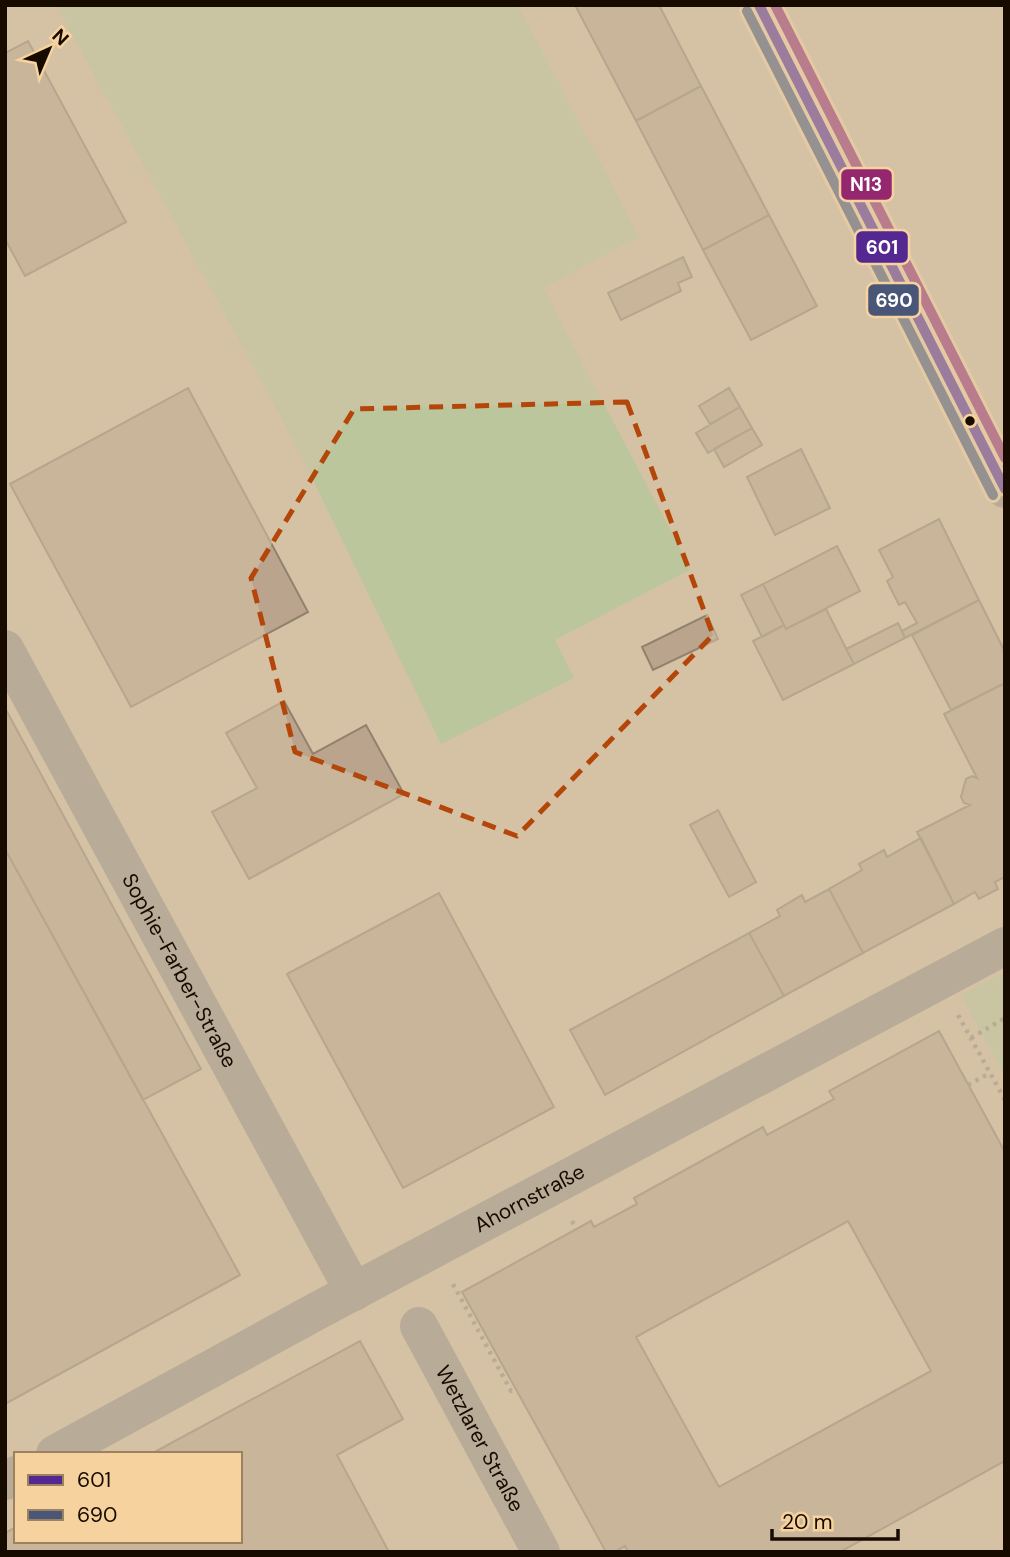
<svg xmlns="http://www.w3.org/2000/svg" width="1010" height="1557" font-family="'DM Sans',sans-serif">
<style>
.green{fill:#bbc69c}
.building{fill:#baa48d;stroke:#92816d;stroke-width:2;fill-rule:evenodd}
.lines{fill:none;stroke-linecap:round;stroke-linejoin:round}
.path{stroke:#998f80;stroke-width:4.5;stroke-dasharray:3.5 5;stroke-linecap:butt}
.minor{stroke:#968f85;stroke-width:38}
.bus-1-casing{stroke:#f6d29e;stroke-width:16}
.bus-2-casing{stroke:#f6d29e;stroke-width:16}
.bus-3-casing{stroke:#f6d29e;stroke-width:16}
.bus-1{stroke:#542791;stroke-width:10}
.bus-2{stroke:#4a5678;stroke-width:10}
.bus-3{stroke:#95276e;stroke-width:10}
.marked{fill:none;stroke:#b44609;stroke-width:5;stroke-dasharray:14 9;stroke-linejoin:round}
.bus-dot{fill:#170b00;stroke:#f6d29e;stroke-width:2.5}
.labels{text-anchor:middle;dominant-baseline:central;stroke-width:5;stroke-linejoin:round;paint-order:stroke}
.street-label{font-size:21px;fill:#170b00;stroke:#f6d29e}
.line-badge{stroke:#f6d29e;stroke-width:2.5}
.badge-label{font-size:19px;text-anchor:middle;font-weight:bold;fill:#fff}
</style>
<rect width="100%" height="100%" fill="#d5c2a5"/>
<path class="green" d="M56 5H518L639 237 543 288 691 569 555 640 574 678 441 744 297 447Z
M1005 972V1077L961 995Z"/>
<path class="building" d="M575 5H659L701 86 636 121Z
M28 41 126 222 25 276 5 239V53Z
M701 86 769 215 703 250 636 121Z
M769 215 817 306 751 340 703 250Z
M683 257 692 277 678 283 681 291 621 320 608 293Z
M188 388 308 612 131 707 10 484Z
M729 388 740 407 710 424 699 406Z
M740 407 752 428 708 453 696 433Z
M752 428 762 445 724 467 714 449Z
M801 449 830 508 775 535 747 477Z
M939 519 979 600 905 638 902 631 917 623 905 602 899 605 887 581 893 577 879 550Z
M837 546 860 591 786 629 763 584Z
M763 584 784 625 762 637 741 595Z
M979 600 1005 652V683L951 710 912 635Z
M826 609 854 664 783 700 753 641 784 625 786 629Z
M707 615 718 639 653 670 642 647Z
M898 623 905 638 854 664 846 649Z
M1005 683V877L995 882 998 889 979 899 975 892 954 904 917 832 970 805 964 803 961 797 966 779 972 776 977 778 944 714Z
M284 701 313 754 366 725 404 794 249 879 212 812 257 788 226 733Z
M5 708 201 1069 143 1100 5 849Z
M718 810 756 882 729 897 690 825Z
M921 838 954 904 863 953 829 889 862 870 859 864 884 850 887 857Z
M5 849 240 1275 5 1404Z
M829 889 863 953 784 996 749 933 780 916 777 910 802 895 805 902Z
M439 893 554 1107 403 1188 287 974Z
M749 933 784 996 605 1095 570 1030Z
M939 1031 1005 1152V1461L840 1552H628L625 1546 615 1552H606L462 1292 591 1221 594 1227 637 1204 634 1198 763 1127 767 1135 834 1099 829 1091ZM848 1221 931 1371 719 1487 636 1337Z
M360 1341 403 1419 337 1455 389 1552H5V1533L16 1527V1541H240V1454H151Z"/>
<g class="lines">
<path class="path" d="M958 1015 1005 1100
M971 1038 1005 1018
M968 1085 990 1073
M572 1221 576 1229
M453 1284 511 1391 516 1389"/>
<g class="minor">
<path d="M759 5 1005 489"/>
<path id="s1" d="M5 649 354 1292"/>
<path id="s2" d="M419 1326 541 1552"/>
<path id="s3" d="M55 1454 317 1311 1005 946"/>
<path d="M5 1481 16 1475"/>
</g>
<g class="bus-1-casing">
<path id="bus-1" d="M759 5 1005 489"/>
</g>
<g class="bus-2-casing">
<path id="bus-2" d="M747 11 993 495"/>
</g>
<g class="bus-3-casing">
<path id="bus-3" d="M775 5 1005 458"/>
</g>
<use href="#bus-1" class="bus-1"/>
<use href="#bus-2" class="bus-2"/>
<use href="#bus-3" class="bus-3"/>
</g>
<path d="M0 0H1010V1557H0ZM627 402 713 635 517 836 295 752 251 578 354 409Z" fill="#d5c2a5" fill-opacity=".55" fill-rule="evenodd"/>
<path class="marked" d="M627 402 713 635 517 836 295 752 251 578 354 409Z"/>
<circle class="bus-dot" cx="970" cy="421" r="6"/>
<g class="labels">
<g class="street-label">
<text stroke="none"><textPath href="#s1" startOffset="366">Sophie-Farber-Straße</textPath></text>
<text stroke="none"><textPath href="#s3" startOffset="539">Ahornstraße</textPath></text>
<text stroke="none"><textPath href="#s2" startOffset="128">Wetzlarer Straße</textPath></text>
</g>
</g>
<g class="line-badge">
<rect x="840" y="168" width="53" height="33" rx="7" fill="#95276e"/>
<rect x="855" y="230" width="54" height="34" rx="7" fill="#542791"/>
<rect x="867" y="283" width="53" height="34" rx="7" fill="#4a5678"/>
</g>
<g class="badge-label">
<text x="866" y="191">N13</text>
<text x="882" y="254">601</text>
<text x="894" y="307">690</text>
</g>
<rect width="1010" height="1557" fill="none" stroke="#170b00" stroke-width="14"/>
<rect x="14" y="1452" width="228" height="91" fill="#f6d29e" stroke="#9d825f" stroke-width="2"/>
<rect x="28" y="1475" width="35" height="10" fill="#542791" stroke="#9d825f" stroke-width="2"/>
<text x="77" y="1487" font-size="21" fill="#170b00">601</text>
<rect x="28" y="1510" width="35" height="10" fill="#4a5678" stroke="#9d825f" stroke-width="2"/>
<text x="77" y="1522" font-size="21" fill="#170b00">690</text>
<g transform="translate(49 49) rotate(44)" stroke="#f6d29e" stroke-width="5" paint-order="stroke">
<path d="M0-5L12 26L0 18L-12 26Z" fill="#170b00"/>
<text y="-10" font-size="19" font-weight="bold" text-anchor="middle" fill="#170b00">N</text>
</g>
<path d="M772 1529v10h126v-10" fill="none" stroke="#170b00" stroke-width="3.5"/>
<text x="782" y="1529" font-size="21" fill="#170b00" stroke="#f6d29e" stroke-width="5" paint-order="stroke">20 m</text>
</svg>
